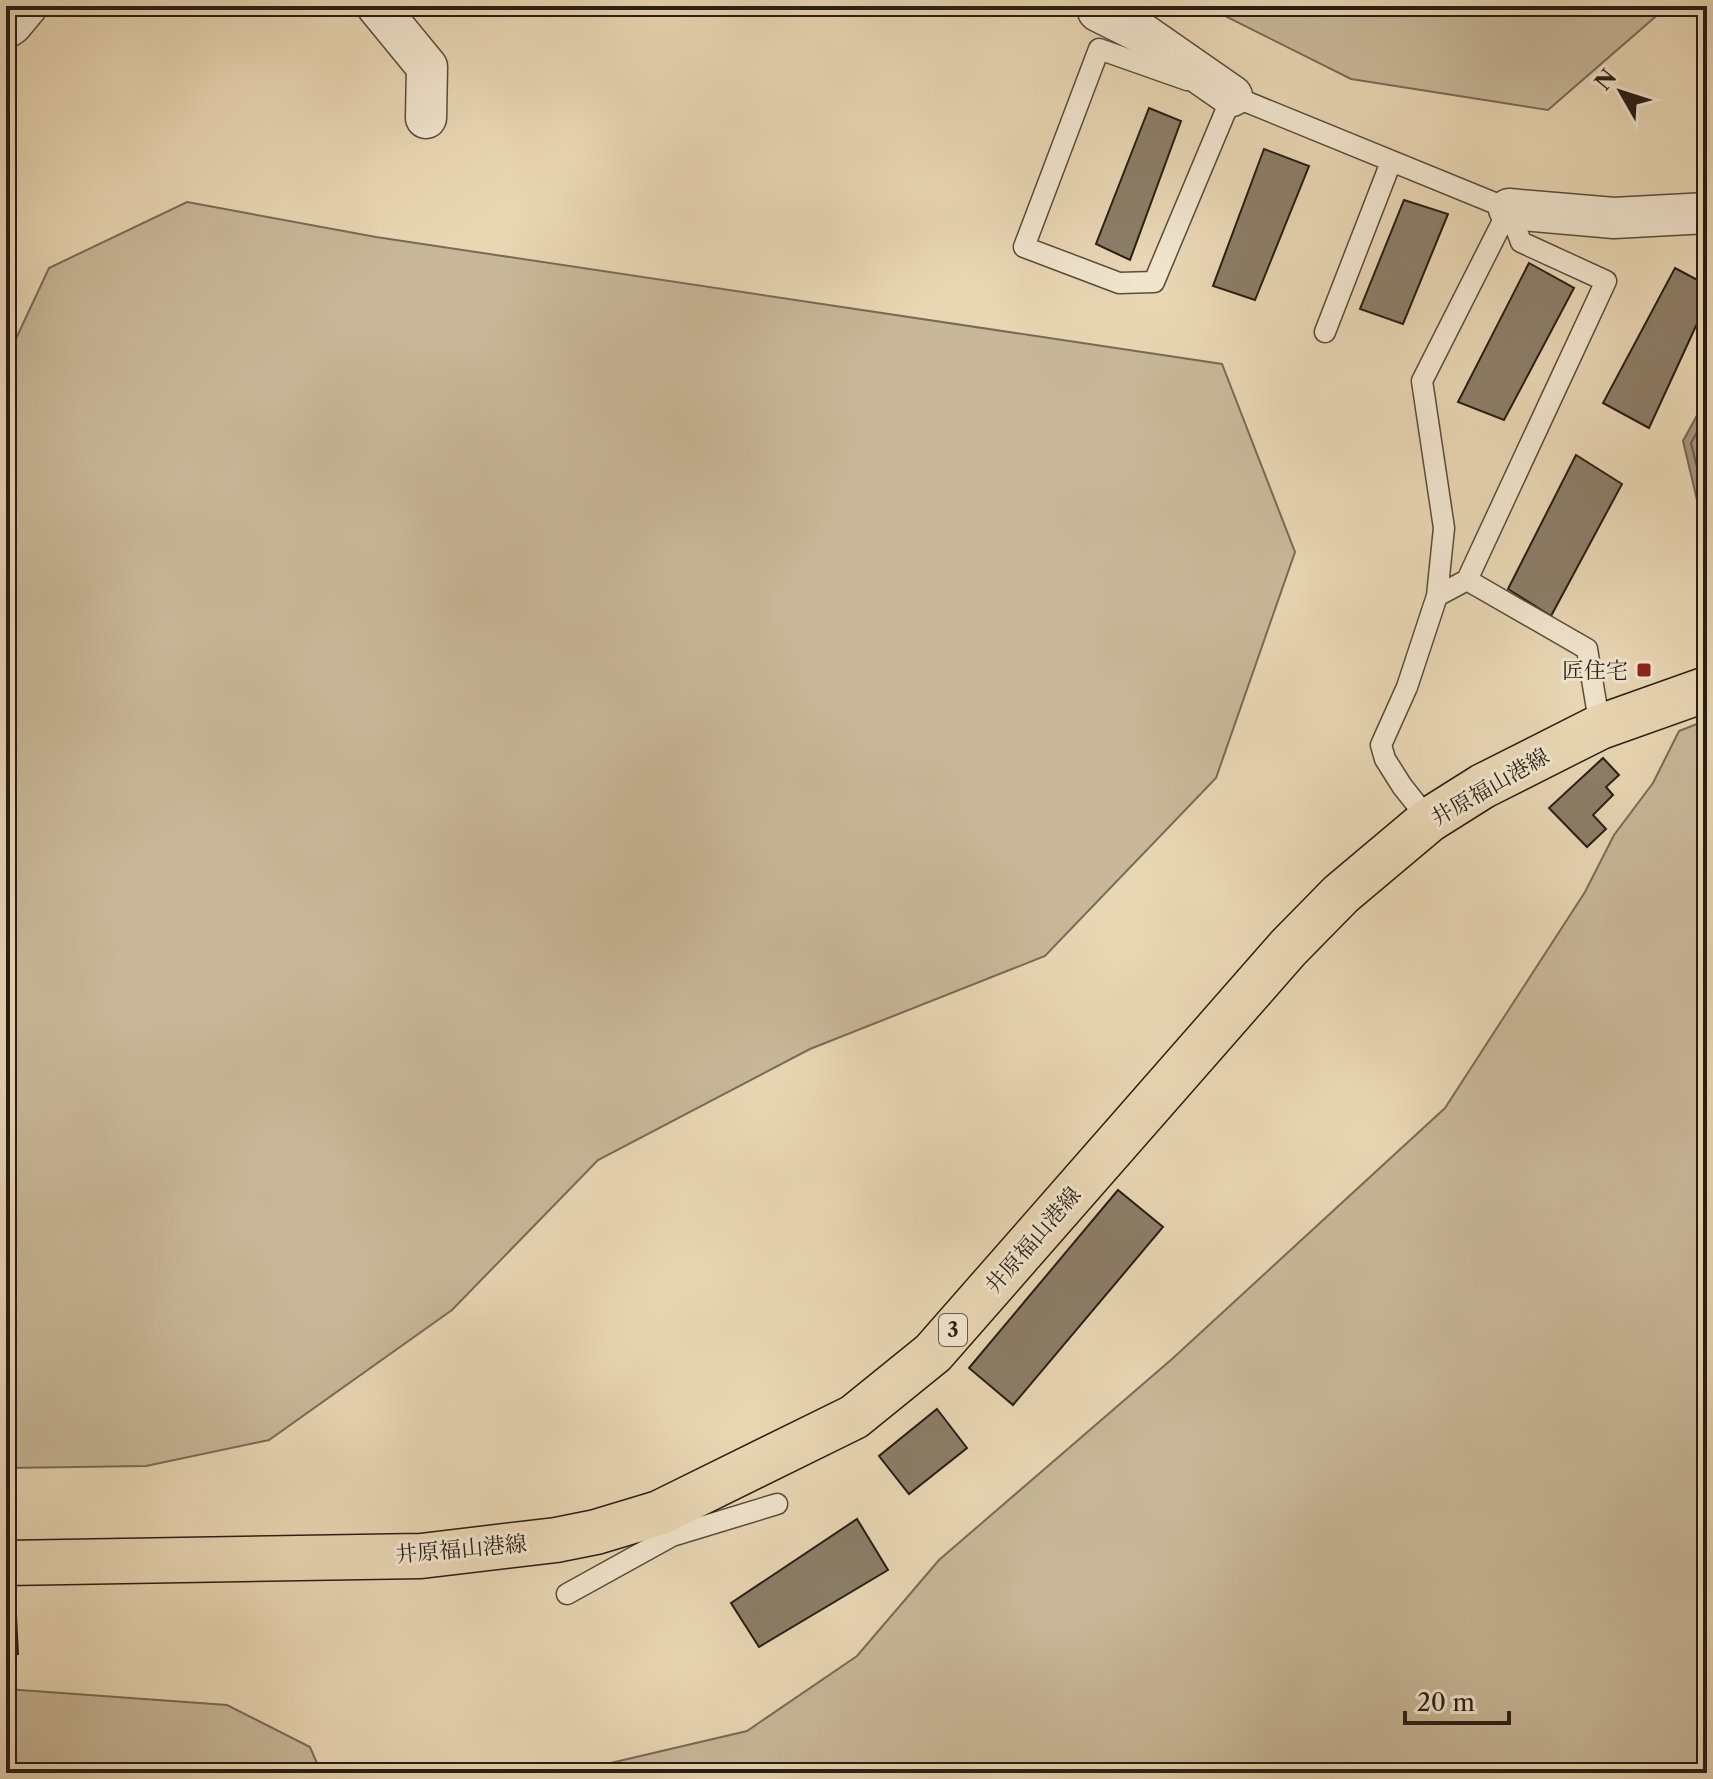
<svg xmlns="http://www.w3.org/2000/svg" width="1713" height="1779" font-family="'Libre Caslon Text','Noto Serif JP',serif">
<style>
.green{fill:#c8b899;stroke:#786b57;stroke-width:2}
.water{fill:#a7987e;stroke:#746754;stroke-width:2}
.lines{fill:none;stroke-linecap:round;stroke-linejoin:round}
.shore{stroke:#675b4a;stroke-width:2}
.building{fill:#8c7e68;stroke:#271e15;stroke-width:2}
.lane-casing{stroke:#584c3d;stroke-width:23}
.street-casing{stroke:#584c3d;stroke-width:43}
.primary-casing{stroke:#271e15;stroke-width:47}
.path{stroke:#271e15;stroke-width:5;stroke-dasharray:6 4;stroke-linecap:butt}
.lane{stroke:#f1e5ce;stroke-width:20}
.street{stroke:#f1e5ce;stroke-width:40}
.primary{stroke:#e9d7b4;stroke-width:44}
.poi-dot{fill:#8f2418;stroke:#f1e5ce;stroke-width:3}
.labels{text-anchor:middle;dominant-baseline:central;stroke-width:6;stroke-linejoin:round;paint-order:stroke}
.shield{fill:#f1e5ce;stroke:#645a4c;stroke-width:2}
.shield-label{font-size:20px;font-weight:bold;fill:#271e15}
.poi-label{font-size:22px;fill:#271e15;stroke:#f1e5ce;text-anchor:end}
.street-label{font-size:22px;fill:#271e15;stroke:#f1e5ce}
</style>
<rect width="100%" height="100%" fill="#e9d7b4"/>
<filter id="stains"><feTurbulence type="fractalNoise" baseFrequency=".0025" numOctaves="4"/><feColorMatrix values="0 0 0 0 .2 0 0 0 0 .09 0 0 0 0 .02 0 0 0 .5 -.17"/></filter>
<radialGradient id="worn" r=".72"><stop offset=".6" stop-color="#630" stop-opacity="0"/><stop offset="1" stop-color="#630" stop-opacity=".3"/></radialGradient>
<path class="green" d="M1216 6H1662V11L1548 110 1351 79 1221 14Z
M187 202 376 237 1222 364 1295 552 1216 778 1045 956 810 1049 598 1160 452 1310 269 1440 146 1466 6 1468V360L49 268Z
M1707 720V1773H568L747 1731 857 1656 939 1560 1172 1359 1445 1108 1585 892 1614 835 1653 783 1679 731Z
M6 1689 227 1705 310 1747 319 1768 318 1773H6Z"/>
<path class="water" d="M1707 397V542L1683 441Z"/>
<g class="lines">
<path class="shore" d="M1707 414 1691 443 1707 508"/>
</g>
<path class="building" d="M1149 108 1181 121 1130 260 1096 244Z
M1264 149 1309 166 1255 300 1213 286Z
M1404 200 1448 214 1403 324 1360 309Z
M1529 263 1574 288 1504 420 1458 402Z
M1675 268 1707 285V302L1649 428 1603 403Z
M1576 455 1622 484 1551 616 1508 589Z
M1603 758 1619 775 1606 787 1613 795 1593 815 1606 829 1587 847 1549 808Z
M1118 1190 1163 1227 1013 1405 969 1368Z
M937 1409 967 1448 909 1494 879 1456Z
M857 1519 888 1570 759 1647 731 1603Z
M15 1596 18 1654 6 1655V1597Z"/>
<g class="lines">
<g class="lane-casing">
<path id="lane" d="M1187 80 1099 49 1024 247 1119 283 1154 282 1232 96
M1225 93 1509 209 1521 242 1606 281 1467 580 1437 596
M1325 332 1391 162
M1467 580 1587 649 1600 727
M1429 820 1402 786 1385 759 1381 745 1407 687 1437 596 1444 528 1422 381 1509 209
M659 1513 672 1536 777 1504
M567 1594 672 1536"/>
</g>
<g class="street-casing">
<path id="street" d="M377 6 427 67 426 118
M1098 11 1140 32 1232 96
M6 28 12 24 27 6
M1509 209 1614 218 1707 213"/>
</g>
<g class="primary-casing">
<path id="primary" d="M6 1563 421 1556 556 1540 596 1532 659 1513 854 1417 933 1353 1288 948 1341 894 1429 820 1483 786 1600 727 1707 689"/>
</g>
<path class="path" d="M912 6 927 13 965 6"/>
<use href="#lane" class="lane"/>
<use href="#street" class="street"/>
<use href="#primary" class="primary"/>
</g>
<rect class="poi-dot" x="1636" y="662" width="16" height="16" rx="4"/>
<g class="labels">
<rect class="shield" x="939" y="1314" width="28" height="32" rx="6"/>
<g class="shield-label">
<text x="953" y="1330">3</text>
</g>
<g class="poi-label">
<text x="1628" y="670">匠住宅</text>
</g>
<g class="street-label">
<text transform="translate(1490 787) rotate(-30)">井原福山港線</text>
<text transform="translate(1033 1240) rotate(-49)">井原福山港線</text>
<text transform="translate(461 1549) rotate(-5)">井原福山港線</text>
</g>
</g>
<rect width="1713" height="1779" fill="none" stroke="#e9d7b4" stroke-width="32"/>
<rect x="8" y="8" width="1697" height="1763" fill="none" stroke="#271e15" stroke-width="4"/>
<rect x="16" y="16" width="1681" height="1747" fill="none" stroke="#271e15" stroke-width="2"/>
<g transform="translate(1621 92) rotate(309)" stroke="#f1e5ce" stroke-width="6" paint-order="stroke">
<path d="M0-6L14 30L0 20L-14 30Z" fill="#271e15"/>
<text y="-12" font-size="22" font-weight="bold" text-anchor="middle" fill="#271e15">N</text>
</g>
<path d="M1405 1711v12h104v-12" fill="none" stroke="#271e15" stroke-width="4"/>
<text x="1417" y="1711" font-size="24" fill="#271e15" stroke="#f1e5ce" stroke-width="6" paint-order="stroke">20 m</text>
<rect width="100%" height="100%" filter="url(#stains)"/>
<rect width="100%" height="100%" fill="url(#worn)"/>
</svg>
